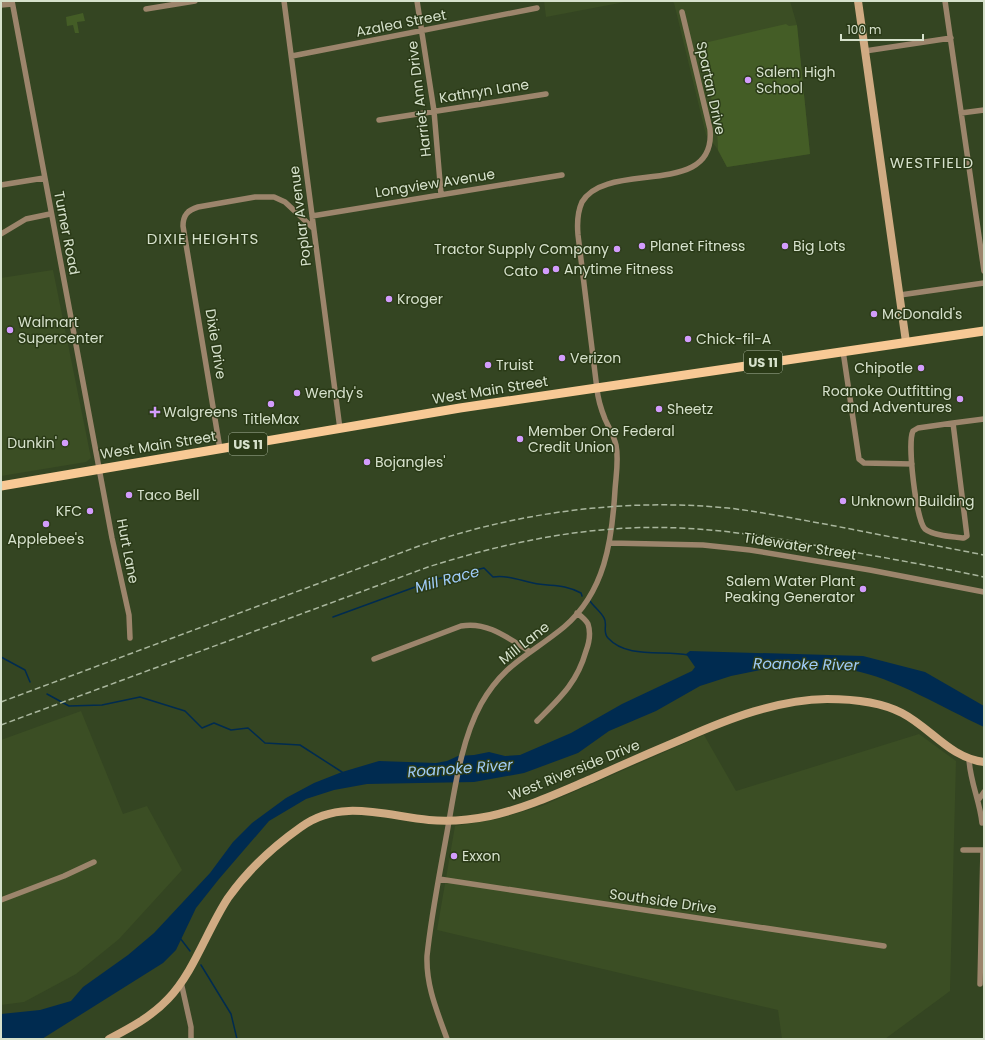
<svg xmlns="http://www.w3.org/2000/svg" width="985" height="1040" font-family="Poppins,sans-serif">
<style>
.built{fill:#3b4e24}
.green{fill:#445d26}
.water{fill:#002b50}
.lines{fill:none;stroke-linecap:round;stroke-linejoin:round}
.stream{stroke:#002b50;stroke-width:1.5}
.street{stroke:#9c856c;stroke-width:5.5}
.secondary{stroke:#d0ab83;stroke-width:8}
.primary{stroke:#f8c995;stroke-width:9}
.rail{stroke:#a9b69d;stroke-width:1.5;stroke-dasharray:6 3;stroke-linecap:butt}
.poi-dot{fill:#d39cfd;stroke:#2a3a17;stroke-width:1.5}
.labels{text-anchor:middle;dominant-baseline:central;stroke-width:3;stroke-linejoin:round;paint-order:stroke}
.shield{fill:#2a3a17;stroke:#a2af96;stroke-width:1}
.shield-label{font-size:13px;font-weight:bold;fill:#d6e1cc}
.street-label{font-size:14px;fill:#d6e1cc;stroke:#2a3a17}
.poi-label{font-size:14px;fill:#d6e1cc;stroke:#2a3a17;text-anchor:start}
.neighbourhood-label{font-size:15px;letter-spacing:1px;fill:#d6e1cc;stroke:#2a3a17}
.water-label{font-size:15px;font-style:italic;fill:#a0ccf9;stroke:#2a3a17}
</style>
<rect width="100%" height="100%" fill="#344522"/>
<path class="built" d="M544 1H630L546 17Z
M672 1H790L797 25 810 154 727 167 716 147 706 135 674 3Z
M53 270 91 458 86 462 1 476V278Z
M81 711 123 814 147 806 182 870 119 939 76 974 24 1002 1 1005V740Z
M919 734 956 761 950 991 885 1039H782L778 1010 437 930 455 826 498 819 542 806 704 735 736 791Z"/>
<path class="green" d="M83 13 85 21 77 22 79 33H75L73 25 67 26 66 17Z
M786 24 789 26 797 25 810 154 727 167 718 150 717 125 700 44Z"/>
<path class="water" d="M690 651 863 656 925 672 984 706V727C943 708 895 678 851 670L765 669 731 676 700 686 656 711 609 731 578 753 524 773 474 782 367 784 334 790 306 799 269 821 219 879 196 908 176 950 163 963 42 1039H1V1014L40 1010 71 1001 83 987 128 955 154 933 210 873 233 842 252 823 286 798 314 783 342 772 379 761 436 763 447 761 458 756 474 755 489 752 505 756 520 755 571 733 622 704 692 671 695 667 686 654Z"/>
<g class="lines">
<path class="stream" d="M590 601C594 607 601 612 604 618 608 624 602 632 608 638 627 659 663 650 688 655
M333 617 437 579 484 568 493 577C507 575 519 580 533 583 551 587 562 583 581 593L582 596
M1 657 25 670 30 682
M47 694 69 706 102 705 140 697 185 711 202 728 214 723 231 730 248 728 265 743 300 745 342 772
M180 938 190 951
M201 965 231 1014 237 1039"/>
<path class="street" d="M12 1 112 538 129 615 130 638
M284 1 340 429
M417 1 434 111 441 194
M945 1 984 271
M1 5 12 4
M146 9 195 1
M865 51 951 38
M292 56 537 8
M961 113 984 110
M379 120 546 94
M1 185 44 178
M312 216 562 175
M1 234 26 219 50 214
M900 295 984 283
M843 351 859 459 864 463 912 464
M953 423 918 428 913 431C907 443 916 520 925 529 934 536 953 537 964 538L967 536 953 423 984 419
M220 449 183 226C183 215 188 210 198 207L255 197H274L285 202 313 228
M610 543 703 545 750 550 870 570 984 592
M374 659 461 626C487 621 508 638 529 651
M537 721C560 698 577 683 586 651 589 643 591 633 588 624 586 620 581 616 577 613
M969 759C970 782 980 801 982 823
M979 799 984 792
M963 850H984
M439 879 884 946
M1 900 64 876 94 862
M181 982 191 1027V1039
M980 984 983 850
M447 1039C437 1011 426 986 427 956 431 917 439 877 446 838 454 795 460 742 481 704 504 663 530 655 564 627 605 592 612 541 615 490 616 475 619 460 616 445 614 436 609 428 605 419 601 409 598 400 597 389L578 235C577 224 577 213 582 202 607 159 717 200 710 129L682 12"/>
<path class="secondary" d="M858 1 906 342
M109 1039C130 1028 151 1017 168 999 194 972 207 930 228 898 247 871 274 846 301 827 340 798 386 816 429 820 450 822 470 820 490 816 526 808 558 793 591 779 622 765 654 751 685 738 730 718 777 700 827 699 852 699 879 701 902 713 931 728 950 758 984 762"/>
<path class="primary" d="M1 486 460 408 984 331"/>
<path class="rail" d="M1 702 419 546C519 512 623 498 728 508 763 512 796 519 830 525 881 535 933 545 984 555
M1 725 428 567C510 541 594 524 680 528 731 530 780 539 830 548 881 557 933 566 984 577"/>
</g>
<g class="poi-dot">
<circle cx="748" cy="80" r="4"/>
<circle cx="642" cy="246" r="4"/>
<circle cx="785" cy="246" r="4"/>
<circle cx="617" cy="249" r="4"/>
<circle cx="556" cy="269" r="4"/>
<circle cx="546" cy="271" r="4"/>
<circle cx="389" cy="299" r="4"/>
<circle cx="874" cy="314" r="4"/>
<circle cx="10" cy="330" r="4"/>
<circle cx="688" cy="339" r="4"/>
<circle cx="562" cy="358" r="4"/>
<circle cx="488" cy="365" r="4"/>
<circle cx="921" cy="368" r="4"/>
<circle cx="297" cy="393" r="4"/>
<circle cx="960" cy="399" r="4"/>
<circle cx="271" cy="404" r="4"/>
<circle cx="659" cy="409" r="4"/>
<path d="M153 406h4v4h4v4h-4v4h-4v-4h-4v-4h4z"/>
<circle cx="520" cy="439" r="4"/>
<circle cx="65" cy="443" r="4"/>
<circle cx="367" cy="462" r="4"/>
<circle cx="129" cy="495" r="4"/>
<circle cx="843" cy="501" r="4"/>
<circle cx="90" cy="511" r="4"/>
<circle cx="46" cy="524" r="4"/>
<circle cx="863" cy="589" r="4"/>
<circle cx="454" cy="856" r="4"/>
</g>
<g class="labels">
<g class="shield">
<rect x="744" y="351" width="38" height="22" rx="3"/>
<rect x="229" y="433" width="38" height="22" rx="3"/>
</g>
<g class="shield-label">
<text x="763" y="362">US 11</text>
<text x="248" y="444">US 11</text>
</g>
<g class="street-label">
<text transform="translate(401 23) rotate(-11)">Azalea Street</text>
<text transform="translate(711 88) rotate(78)">Spartan Drive</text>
<text transform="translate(484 91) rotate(-9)">Kathryn Lane</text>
<text transform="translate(419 99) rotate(-97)">Harriet Ann Drive</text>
<text transform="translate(435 183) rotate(-9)">Longview Avenue</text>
<text transform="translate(300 216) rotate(-97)">Poplar Avenue</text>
<text transform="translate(67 233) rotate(79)">Turner Road</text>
<text transform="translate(216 344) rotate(81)">Dixie Drive</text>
<text transform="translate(490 390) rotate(-9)">West Main Street</text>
<text transform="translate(158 445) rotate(-9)">West Main Street</text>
<text transform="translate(800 546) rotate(9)">Tidewater Street</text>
<text transform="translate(128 551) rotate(79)">Hurt Lane</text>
<text transform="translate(524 643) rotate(-38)">Mill Lane</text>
<text transform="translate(574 770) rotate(-22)">West Riverside Drive</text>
<text transform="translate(663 901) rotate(8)">Southside Drive</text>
</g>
<g class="poi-label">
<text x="756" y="72">Salem High<tspan x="756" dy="16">School</tspan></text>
<text x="650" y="246">Planet Fitness</text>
<text x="793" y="246">Big Lots</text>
<text x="609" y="249" text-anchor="end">Tractor Supply Company</text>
<text x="564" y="269">Anytime Fitness</text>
<text x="538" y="271" text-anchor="end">Cato</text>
<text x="397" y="299">Kroger</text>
<text x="882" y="314">McDonald's</text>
<text x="18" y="322">Walmart<tspan x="18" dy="16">Supercenter</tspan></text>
<text x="696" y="339">Chick-fil-A</text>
<text x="570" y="358">Verizon</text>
<text x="496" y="365">Truist</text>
<text x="913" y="368" text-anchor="end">Chipotle</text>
<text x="952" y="391" text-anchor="end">Roanoke Outfitting<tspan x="952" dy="16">and Adventures</tspan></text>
<text x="305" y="393">Wendy's</text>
<text x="667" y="409">Sheetz</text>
<text x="163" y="412">Walgreens</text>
<text x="271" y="419" text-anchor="middle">TitleMax</text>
<text x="528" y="431">Member One Federal<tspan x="528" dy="16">Credit Union</tspan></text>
<text x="57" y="443" text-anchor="end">Dunkin'</text>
<text x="375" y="462">Bojangles'</text>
<text x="137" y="495">Taco Bell</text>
<text x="851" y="501">Unknown Building</text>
<text x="82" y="511" text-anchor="end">KFC</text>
<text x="46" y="539" text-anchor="middle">Applebee's</text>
<text x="855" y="581" text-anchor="end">Salem Water Plant<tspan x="855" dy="16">Peaking Generator</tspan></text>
<text x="462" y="856">Exxon</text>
</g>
<g class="neighbourhood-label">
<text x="932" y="162">WESTFIELD</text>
<text x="203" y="238">DIXIE HEIGHTS</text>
</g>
<g class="water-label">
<text transform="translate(447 579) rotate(-15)">Mill Race</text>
<text transform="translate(806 664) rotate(1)">Roanoke River</text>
<text transform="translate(460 768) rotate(-4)">Roanoke River</text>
</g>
</g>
<rect width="985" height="1040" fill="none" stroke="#d6e1cc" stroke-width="4"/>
<path d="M841 34v6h82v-6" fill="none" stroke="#d6e1cc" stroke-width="2"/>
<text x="847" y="34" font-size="12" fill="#d6e1cc" stroke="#2a3a17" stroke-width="3" paint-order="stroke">100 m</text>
</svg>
